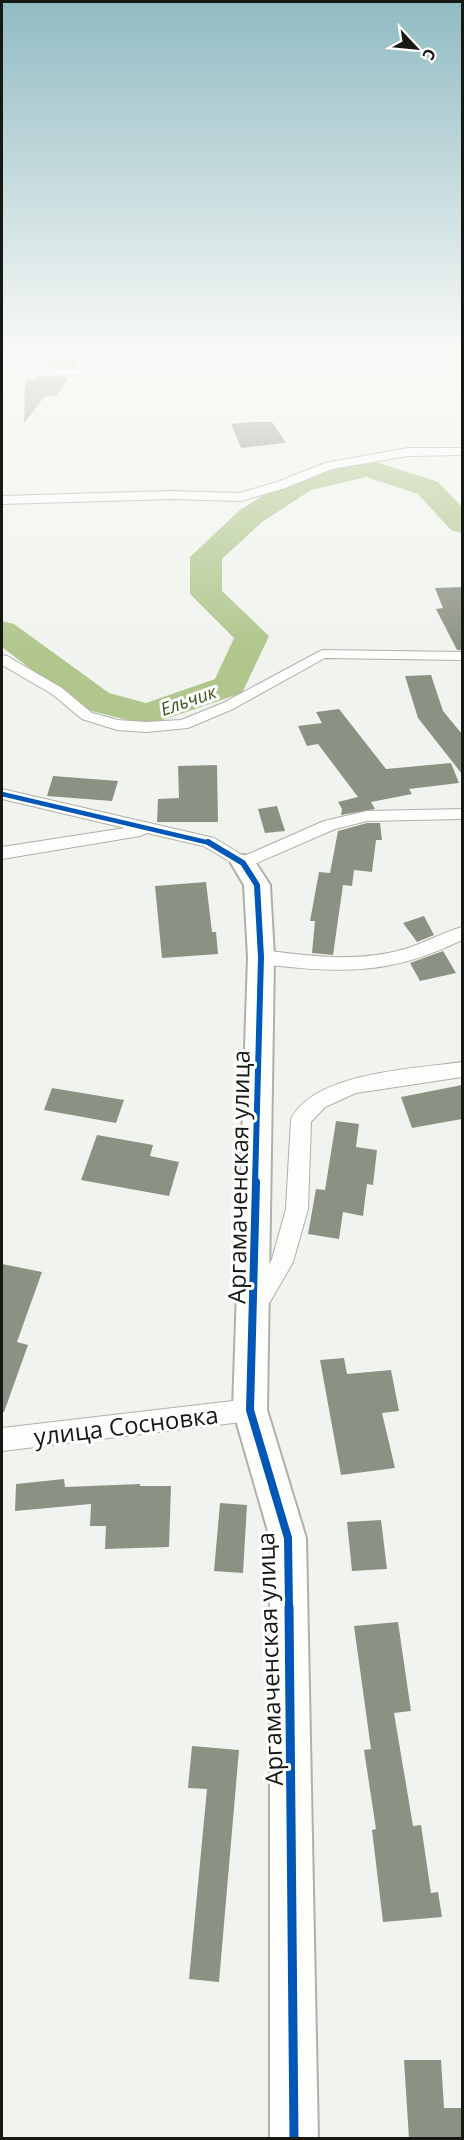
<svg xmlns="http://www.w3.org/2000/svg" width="464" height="2140" font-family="'Open Sans',sans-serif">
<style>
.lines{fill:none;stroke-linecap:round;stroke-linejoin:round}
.river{fill:#b0c68c;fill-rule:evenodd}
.building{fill:#8c9283}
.street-casing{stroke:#adb0ab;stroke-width:2}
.secondary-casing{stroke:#adb0ab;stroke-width:4}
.street{fill:#fdfdfc;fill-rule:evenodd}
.secondary{fill:#fdfdfc;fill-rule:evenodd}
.cycleway-far3-casing{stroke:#fff;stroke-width:8}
.cycleway-far2-casing{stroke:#fff;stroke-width:10}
.cycleway-far1-casing{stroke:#fff;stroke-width:11}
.cycleway-casing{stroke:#fff;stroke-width:13}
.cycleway-far3{stroke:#0057b8;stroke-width:4.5}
.cycleway-far2{stroke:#0057b8;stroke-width:6}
.cycleway-far1{stroke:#0057b8;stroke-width:8}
.cycleway{stroke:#0057b8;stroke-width:9}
.labels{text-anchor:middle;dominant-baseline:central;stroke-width:6;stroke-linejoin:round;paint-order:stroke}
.far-water-label{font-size:18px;font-style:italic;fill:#40551c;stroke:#fff}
.near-street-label{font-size:24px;fill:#161814;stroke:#fff}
</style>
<rect width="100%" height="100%" fill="#f1f4ee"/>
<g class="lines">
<path class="river" d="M367 459 438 482 462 507V533L451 530 418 494 366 477 311 490 262 522 222 559V591L269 636 242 693 148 725 83 709 2 647V621L14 624 109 693 146 703 215 679 234 638 190 594V557L240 510 291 478Z"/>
</g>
<path class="building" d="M52 353H85L76 367 44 366Z
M37 376 69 377 56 396H45L24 423 25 397H24L26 379 35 380Z
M250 422H272L286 443 241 448 231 424Z
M462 587V650H457L436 609 443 608 435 588Z
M431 675 443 711 462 734V774L418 718 405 676Z
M339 709 386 769 451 763 459 783 409 789 412 794 371 802 375 809 341 815 342 809 338 802 358 797 318 744 307 746 298 726 322 723 316 712Z
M217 765 218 822H157L158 799 179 798 178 766Z
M53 776 118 781 112 801 47 796Z
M277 806 285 831 265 833 258 809Z
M367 823H380L382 840H376L372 872 354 870 352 886 343 885 333 955 312 953 315 921H310L319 872 330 873 338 831Z
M206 882 212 932H216L218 954 162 958 155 886Z
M424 916 434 935 417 942 403 923Z
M443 951 456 973 420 981 410 963Z
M462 1085V1119L412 1128 401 1097Z
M52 1088 124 1100 116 1123 44 1110Z
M336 1121 359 1124 356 1147 377 1150 373 1185 367 1184 363 1216 343 1212 339 1239 308 1234 316 1189 325 1190Z
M97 1135 153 1145 150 1156 179 1162 169 1196 81 1180Z
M2 1264 42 1272 17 1342 28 1345 4 1412H2Z
M344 1358 347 1374 391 1370 399 1411 382 1413 395 1468 341 1475 320 1360Z
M64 1479 65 1487 140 1484V1486H171L169 1547 105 1549 106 1526H90L91 1504 15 1511 16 1484Z
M220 1503 247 1505 243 1573 214 1571Z
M381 1520 387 1569 352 1571 347 1522Z
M398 1622 411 1711 394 1713 413 1826 421 1825 431 1893 438 1892 442 1917 383 1922 372 1830 376 1829 364 1750 371 1749 354 1626Z
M192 1746 239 1750 219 1982 189 1979 207 1789 188 1788Z
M404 2060H441L444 2108H462V2139H409Z"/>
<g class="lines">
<g class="street-casing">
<path id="street" d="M20 353H30L23 368 80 369 170 353H194L189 356 80 375 13 373 14 362Z
M408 448H462V455L408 456 332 469 285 488 241 501 171 499 2 504V496L171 491 240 493 277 482 325 463Z
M322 650 462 652V660L325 658 233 709 188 728 146 732 117 730 82 719 52 694 2 665V655L7 656 62 688 92 713 118 720 146 722 181 720 223 703Z
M2 789 214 838 244 856 324 821 367 811 462 809V819L367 821 335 829 243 869 203 846 147 833 140 836 2 859V847L125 828 2 799Z
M462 927V940C388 976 340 973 261 964L255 962 252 957 255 952 261 950C310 956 357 963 405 949 425 943 443 932 462 927Z
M462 1062V1077L356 1093 325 1107 311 1122 308 1209 293 1262 263 1314 255 1317 247 1314 244 1307 272 1259 286 1209 291 1119C315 1072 414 1069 462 1062Z
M250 1399 258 1402 262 1410 258 1418 250 1421 2 1451V1428Z"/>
</g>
<g class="secondary-casing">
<path id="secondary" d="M243 855 252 857 270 885 274 957 267 1410 306 1538 318 2138H270V1538L233 1410 248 957 244 885 231 863 234 857Z"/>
</g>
<use href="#street" class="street"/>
<use href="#secondary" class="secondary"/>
<g class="cycleway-far3-casing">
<path id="cycleway-far3" d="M2 794 210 843"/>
</g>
<g class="cycleway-far2-casing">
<path id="cycleway-far2" d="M208 842 243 863 257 885 261 957 255 1184"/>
</g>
<g class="cycleway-far1-casing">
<path id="cycleway-far1" d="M256 1182 250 1410 288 1538 289 1609"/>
</g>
<g class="cycleway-casing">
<path id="cycleway" d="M289 1607 294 2138"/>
</g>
<use href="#cycleway-far3" class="cycleway-far3"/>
<use href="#cycleway-far2" class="cycleway-far2"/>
<use href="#cycleway-far1" class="cycleway-far1"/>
<use href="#cycleway" class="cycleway"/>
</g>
<linearGradient id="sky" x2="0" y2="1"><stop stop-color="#91bbc3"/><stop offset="0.54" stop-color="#f9faf7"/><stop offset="1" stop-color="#f9faf7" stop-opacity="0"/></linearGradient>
<rect width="464" height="653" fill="url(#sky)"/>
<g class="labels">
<g class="far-water-label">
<text transform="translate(188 700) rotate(-19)">Ельчик</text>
</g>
<g class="near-street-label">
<text transform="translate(238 1177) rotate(-89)">Аргамаченская улица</text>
<text transform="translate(126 1425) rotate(-7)">улица Сосновка</text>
<text transform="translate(269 1659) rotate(-92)">Аргамаченская улица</text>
</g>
</g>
<rect width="464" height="2140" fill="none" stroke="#161814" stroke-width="6"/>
<g transform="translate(416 48) rotate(116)" stroke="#ffffff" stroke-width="4.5" paint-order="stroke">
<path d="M0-4.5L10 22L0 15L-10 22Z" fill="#161814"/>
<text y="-9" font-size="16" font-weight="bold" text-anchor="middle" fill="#161814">С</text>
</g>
</svg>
